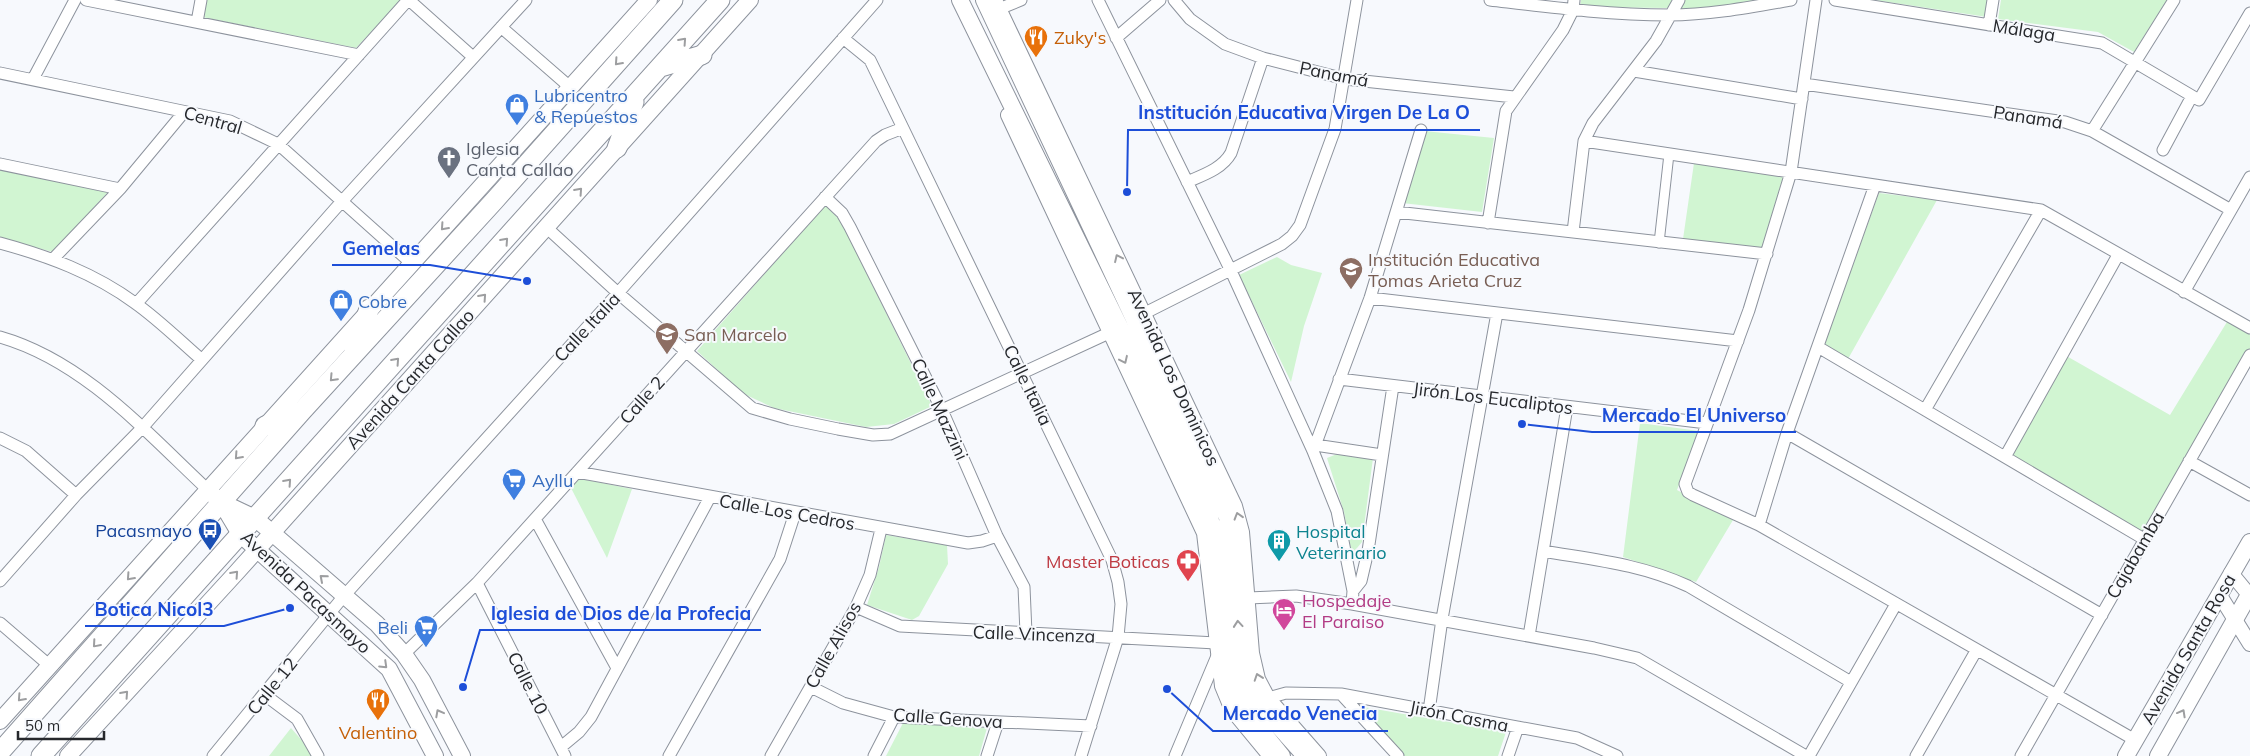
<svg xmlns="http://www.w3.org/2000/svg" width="2250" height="756" font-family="Mulish,sans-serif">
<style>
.green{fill:#d1f5d2}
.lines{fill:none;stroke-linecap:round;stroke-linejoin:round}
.pedestrian-casing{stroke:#8d939d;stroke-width:11}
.minor-casing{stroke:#8d939d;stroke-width:13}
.tertiary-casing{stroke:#8d939d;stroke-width:16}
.secondary-casing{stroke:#8d939d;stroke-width:18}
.trunk-casing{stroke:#8d939d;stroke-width:21}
.pedestrian{stroke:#fff;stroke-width:9}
.minor{stroke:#fff;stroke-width:11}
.tertiary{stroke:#fff;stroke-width:14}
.secondary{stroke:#fff;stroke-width:16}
.trunk{stroke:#fff;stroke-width:19}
.oneway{stroke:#9d9ea0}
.labels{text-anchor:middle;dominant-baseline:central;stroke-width:4;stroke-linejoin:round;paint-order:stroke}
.street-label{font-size:18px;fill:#26282c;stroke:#f7f9fd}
.food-label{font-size:18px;fill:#c56008;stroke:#f7f9fd;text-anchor:start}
.shop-label{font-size:18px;fill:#366cbe;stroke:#f7f9fd;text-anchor:start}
.worship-label{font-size:18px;fill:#5b616d;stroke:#f7f9fd;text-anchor:start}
.education-label{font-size:18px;fill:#785e54;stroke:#f7f9fd;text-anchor:start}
.transit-label{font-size:18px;fill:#164399;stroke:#f7f9fd;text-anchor:end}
.culture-label{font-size:18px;fill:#0d838f;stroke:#f7f9fd;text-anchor:start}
.health-label{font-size:18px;fill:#be3a42;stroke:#f7f9fd;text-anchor:end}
.hotel-label{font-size:18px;fill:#b23c85;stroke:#f7f9fd;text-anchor:start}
.leader{fill:none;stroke:#1d4ed8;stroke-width:2}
.callout-dot{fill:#1d4ed8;stroke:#f7f9fd;stroke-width:2}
.callout-label{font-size:19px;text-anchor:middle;font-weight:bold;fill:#1d4ed8;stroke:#f7f9fd;stroke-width:4;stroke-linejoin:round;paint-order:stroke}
</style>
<rect width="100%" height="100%" fill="#f7f9fd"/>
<path class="green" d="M205 0H401L356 48 202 17Z
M1581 0H1673L1669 8 1580 7Z
M1685 0H1776L1749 5 1680 10Z
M1875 0H1989L1987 17Z
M2001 0H2167L2134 52 2098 32 1998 19Z
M1424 131 1494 138 1482 212 1402 203Z
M1694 163 1783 177 1762 248 1683 239Z
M0 169 108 192 53 252 0 238Z
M1879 193 1937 200 1848 359 1824 345Z
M825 205 840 220 932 406 894 424 866 427 774 408 744 394 697 351Z
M1277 257 1291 265 1322 273 1304 326 1291 382 1239 275Z
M2230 317 2250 328V355L2144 539 2005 457 2063 354 2170 415Z
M1640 423 1699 431 1677 490 1733 520 1696 582 1623 557Z
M1337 454 1373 458 1362 542 1352 554 1344 512 1327 458Z
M577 478 632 489 607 558 571 488Z
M886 535 947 545 948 564 919 616 912 620 867 605 879 567Z
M1358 706 1506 732 1498 756H1404Z
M903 723 987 728 979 756H886Z
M291 728 305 744 312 756H269Z"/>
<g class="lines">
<g class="pedestrian-casing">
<path id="pedestrian" d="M1659 243 1669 154"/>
</g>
<g class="minor-casing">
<path id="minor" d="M86 0 359 55
M409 0 473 57
M1098 0 1231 271 1313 451 1337 511 1353 591 1352 604
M1174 0 1190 19 1225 44 1263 58 1345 79 1514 97
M1490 0C1549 7 1609 15 1669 15 1710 15 1751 7 1791 0
M1816 0 1791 172 1749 310 1685 484 1688 492 1693 495 1759 525 2135 740
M1835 0 2102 43 2199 100 2250 13
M999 9 1021 0
M197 22 201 0
M1989 25 1993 0
M501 27 571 88
M843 38 870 60 1112 560 1118 582 1121 604 1118 637 1081 756
M1116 38 1160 0
M1634 71 1802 99
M0 73 230 121 278 144 411 263
M33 79 75 0
M1804 84 2065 122 2092 131 2231 210
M2092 131 2174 0
M1584 141 2041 210 2250 328
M2163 150 2192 96
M0 164 120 189
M1187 182C1203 175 1222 169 1231 153L1263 58
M825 197 842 213 850 227 942 410 997 536 1024 587 1026 633
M1396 212 1767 254
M1488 223 1506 111 1563 30 1573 10 1574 0
M546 227 618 293 752 408 790 419 838 429 873 435 890 434 1111 332
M1573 232 1584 141 1593 123 1656 41 1679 0
M0 243C48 256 94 273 135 303 159 320 180 341 202 360
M53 259 120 189 184 112
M2184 292 2250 177
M1370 298 1738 341
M136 304 408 0
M1145 313 1282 244 1292 236 1300 225 1335 129 1357 0
M0 337C84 361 146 432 208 490
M1818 347 2144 539
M1339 379 1707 423
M1925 410 2041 210
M1787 433 2102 615
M0 438 26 451 76 495
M1315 445 1382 455
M1313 451 1370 298 1421 130
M2005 457 2118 255
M2189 461 2250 495
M577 472 968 543 982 541 997 536
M535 519 617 668
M1759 525 1787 433 1875 185
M1543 551C1595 560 1640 564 1688 586L1851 682
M0 581 76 495 142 428 335 209 526 0
M477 583 565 756
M1353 591 1361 581 1368 551 1393 386
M1248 598 1296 596 1352 604 1594 648 1637 658 1806 756
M856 607 900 626 1216 643
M0 623 50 666
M1529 636 1567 407
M404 654 477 583 876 141 885 135 903 128
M811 687 843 703 894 717 1091 726
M1341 694 1398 756
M265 695 297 719 318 756
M1268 698 1286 693 1341 694 1577 738 1617 756
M1429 711 1442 619 1497 313
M561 747 579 732 591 717 710 497
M213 756 343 597 618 293 877 0
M669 756 780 559 795 513
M771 756 856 607 870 575 881 529
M874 756 894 717
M987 756 998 722
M1175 756 1217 656
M1508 756 1518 727
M1809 756 1896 604
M1916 756 1976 651
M2021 756 2250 355"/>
</g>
<g class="tertiary-casing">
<path id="tertiary" d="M995 0 1235 506 1242 532 1252 653 1258 679 1268 698 1319 756
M1008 115 1204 533 1222 686 1232 710 1270 756
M2231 573 2250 596
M2219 594 2250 644"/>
</g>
<g class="secondary-casing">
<path id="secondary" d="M960 0 1120 327 1210 518 1217 540 1231 680 1243 708 1282 756
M984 0 1227 517 1244 677 1256 701 1305 756
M213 495 221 502 255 518 377 624 404 654 422 680 462 756
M221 502 240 534 389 669 435 756
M0 721 649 0
M68 756 236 573 750 0
M2126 756 2250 542
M2158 756 2250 593"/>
</g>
<g class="trunk-casing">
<path id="trunk" d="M661 67 702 55
M617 148 634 102
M354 350 369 309
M265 426 298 412
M0 752 302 411 494 201 673 0
M41 756 720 0"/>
</g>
<use href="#pedestrian" class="pedestrian"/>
<use href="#minor" class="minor"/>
<use href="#tertiary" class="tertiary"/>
<use href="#secondary" class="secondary"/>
<use href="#trunk" class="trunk"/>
</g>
<defs><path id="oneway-chevron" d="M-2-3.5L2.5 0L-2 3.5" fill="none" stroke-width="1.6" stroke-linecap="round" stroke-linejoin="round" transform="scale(1.25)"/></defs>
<g class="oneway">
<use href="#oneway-chevron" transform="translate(683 41) rotate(-48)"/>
<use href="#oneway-chevron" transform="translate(618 62) rotate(132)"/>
<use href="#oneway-chevron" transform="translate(579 191) rotate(-48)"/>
<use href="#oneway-chevron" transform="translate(444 227) rotate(132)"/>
<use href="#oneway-chevron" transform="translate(505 241) rotate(-48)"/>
<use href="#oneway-chevron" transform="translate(1118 258) rotate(-115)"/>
<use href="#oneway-chevron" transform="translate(483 297) rotate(-48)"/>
<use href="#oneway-chevron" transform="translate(1124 360) rotate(65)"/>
<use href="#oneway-chevron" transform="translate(396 361) rotate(-48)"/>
<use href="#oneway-chevron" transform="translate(333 378) rotate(133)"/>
<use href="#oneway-chevron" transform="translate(238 456) rotate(132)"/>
<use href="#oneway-chevron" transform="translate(288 482) rotate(-48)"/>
<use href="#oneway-chevron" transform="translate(1238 516) rotate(-107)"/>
<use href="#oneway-chevron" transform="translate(235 574) rotate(-48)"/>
<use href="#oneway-chevron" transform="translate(130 577) rotate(132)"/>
<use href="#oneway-chevron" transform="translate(323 578) rotate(-139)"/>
<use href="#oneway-chevron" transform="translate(1238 624) rotate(-95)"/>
<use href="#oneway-chevron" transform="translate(96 644) rotate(131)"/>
<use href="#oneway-chevron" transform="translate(384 665) rotate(44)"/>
<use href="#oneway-chevron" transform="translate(1258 677) rotate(-109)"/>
<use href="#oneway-chevron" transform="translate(125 694) rotate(-48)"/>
<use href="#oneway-chevron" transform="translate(21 698) rotate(132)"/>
<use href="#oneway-chevron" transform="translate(439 713) rotate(-118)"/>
<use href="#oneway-chevron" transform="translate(2182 713) rotate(-61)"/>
</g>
<defs>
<g id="restaurant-pin" transform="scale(1.25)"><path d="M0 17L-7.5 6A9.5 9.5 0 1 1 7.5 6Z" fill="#e8710a" stroke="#f7f9fd"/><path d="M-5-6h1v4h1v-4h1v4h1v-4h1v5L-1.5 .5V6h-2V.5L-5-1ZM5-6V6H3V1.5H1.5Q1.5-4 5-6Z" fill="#fff"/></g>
<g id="shop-pin" transform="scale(1.25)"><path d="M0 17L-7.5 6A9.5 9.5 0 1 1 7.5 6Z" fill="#3f7fe0" stroke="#f7f9fd"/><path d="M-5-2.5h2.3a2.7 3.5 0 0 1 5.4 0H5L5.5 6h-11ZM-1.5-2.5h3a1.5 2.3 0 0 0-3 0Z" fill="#fff"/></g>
<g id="church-pin" transform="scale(1.25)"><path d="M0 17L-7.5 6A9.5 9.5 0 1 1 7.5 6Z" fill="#6b7280" stroke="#f7f9fd"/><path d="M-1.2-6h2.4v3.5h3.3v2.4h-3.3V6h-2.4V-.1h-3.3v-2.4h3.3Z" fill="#fff"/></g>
<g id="school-pin" transform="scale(1.25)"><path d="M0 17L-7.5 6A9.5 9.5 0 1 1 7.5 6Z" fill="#8d6e63" stroke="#f7f9fd"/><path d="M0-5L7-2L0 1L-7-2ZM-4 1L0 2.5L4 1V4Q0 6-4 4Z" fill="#fff"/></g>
<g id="university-pin" transform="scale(1.25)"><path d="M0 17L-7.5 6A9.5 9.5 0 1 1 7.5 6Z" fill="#8d6e63" stroke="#f7f9fd"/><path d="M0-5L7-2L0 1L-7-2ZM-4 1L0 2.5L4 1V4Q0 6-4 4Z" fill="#fff"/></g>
<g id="supermarket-pin" transform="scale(1.25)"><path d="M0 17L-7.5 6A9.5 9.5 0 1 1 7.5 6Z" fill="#3f7fe0" stroke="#f7f9fd"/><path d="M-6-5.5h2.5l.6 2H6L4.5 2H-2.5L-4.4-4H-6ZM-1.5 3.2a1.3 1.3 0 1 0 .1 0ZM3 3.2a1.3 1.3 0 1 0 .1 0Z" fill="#fff"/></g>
<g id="bus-pin" transform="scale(1.25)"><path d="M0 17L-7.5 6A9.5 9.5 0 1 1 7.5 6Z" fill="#1a4fb4" stroke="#f7f9fd"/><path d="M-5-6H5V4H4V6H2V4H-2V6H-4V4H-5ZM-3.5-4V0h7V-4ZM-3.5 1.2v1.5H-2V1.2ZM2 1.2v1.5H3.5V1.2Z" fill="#fff"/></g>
<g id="building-pin" transform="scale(1.25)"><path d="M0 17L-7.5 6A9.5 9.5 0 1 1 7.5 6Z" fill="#0f9aa8" stroke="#f7f9fd"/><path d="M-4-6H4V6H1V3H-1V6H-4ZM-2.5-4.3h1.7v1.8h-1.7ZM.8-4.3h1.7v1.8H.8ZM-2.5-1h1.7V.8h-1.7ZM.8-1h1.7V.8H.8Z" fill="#fff"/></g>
<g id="pharmacy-pin" transform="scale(1.25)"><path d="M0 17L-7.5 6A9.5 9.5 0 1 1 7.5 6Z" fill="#e0444e" stroke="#f7f9fd"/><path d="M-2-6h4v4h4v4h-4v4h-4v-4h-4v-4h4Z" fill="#fff"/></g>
<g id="hotel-pin" transform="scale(1.25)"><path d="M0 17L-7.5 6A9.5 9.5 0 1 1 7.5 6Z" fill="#d1479c" stroke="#f7f9fd"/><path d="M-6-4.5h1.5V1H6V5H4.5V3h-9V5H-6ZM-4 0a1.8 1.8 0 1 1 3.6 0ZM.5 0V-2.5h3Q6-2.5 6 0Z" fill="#fff"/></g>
</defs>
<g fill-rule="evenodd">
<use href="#restaurant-pin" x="1036" y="37"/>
<use href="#shop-pin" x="517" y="105"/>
<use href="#church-pin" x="449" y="158"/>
<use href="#school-pin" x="1351" y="269"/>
<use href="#shop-pin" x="341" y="301"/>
<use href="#university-pin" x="667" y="334"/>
<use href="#supermarket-pin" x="514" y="480"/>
<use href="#bus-pin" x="210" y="530"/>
<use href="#building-pin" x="1279" y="541"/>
<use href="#pharmacy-pin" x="1188" y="561"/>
<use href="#hotel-pin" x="1284" y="610"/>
<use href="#supermarket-pin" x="426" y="627"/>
<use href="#restaurant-pin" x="378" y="700"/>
</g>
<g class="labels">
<g class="street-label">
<text transform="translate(2024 30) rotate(9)">Málaga</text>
<text transform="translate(1334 74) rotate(11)">Panamá</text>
<text transform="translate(2028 117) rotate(9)">Panamá</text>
<text transform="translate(213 120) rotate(16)">Central</text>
<text transform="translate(587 327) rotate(-47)">Calle Italia</text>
<text transform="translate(1174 377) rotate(65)">Avenida Los Dominicos</text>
<text transform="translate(410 379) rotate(-48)">Avenida Canta Callao</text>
<text transform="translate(1028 385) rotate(64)">Calle Italia</text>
<text transform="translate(1493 398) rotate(7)">Jirón Los Eucaliptos</text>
<text transform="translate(642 400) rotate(-48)">Calle 2</text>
<text transform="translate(940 409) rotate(65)">Calle Mazzini</text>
<text transform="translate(787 512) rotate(10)">Calle Los Cedros</text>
<text transform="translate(2135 555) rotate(-60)">Cajabamba</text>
<text transform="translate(306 592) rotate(43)">Avenida Pacasmayo</text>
<text transform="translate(1034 634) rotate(2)">Calle Vincenza</text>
<text transform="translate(833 645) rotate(-61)">Calle Alisos</text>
<text transform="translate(2188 649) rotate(-60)">Avenida Santa Rosa</text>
<text transform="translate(528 683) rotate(63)">Calle 10</text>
<text transform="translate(272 686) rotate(-51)">Calle 12</text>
<text transform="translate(1459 716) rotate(11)">Jirón Casma</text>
<text transform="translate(948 718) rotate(4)">Calle Genova</text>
</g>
<g class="food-label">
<text x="1054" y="37">Zuky's</text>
<text x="378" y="732" text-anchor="middle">Valentino</text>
</g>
<g class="shop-label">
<text x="534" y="95">Lubricentro<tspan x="534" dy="21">&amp; Repuestos</tspan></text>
<text x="358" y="301">Cobre</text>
<text x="532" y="480">Ayllu</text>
<text x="408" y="627" text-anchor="end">Beli</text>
</g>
<g class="worship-label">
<text x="466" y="148">Iglesia<tspan x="466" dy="21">Canta Callao</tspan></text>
</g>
<g class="education-label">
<text x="1368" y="259">Institución Educativa<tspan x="1368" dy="21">Tomas Arieta Cruz</tspan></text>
<text x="684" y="334">San Marcelo</text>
</g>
<g class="transit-label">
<text x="192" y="530">Pacasmayo</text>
</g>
<g class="culture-label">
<text x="1296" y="531">Hospital<tspan x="1296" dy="21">Veterinario</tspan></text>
</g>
<g class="health-label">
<text x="1170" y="561">Master Boticas</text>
</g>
<g class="hotel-label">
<text x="1302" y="600">Hospedaje<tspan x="1302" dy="21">El Paraiso</tspan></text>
</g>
</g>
<path class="leader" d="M1127 192L1128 130H1480M527 281L430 265H332M1522 424L1592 432H1796M290 608L224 626H85M463 687L480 630H761M1167 689L1213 731H1388"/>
<g class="callout-dot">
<circle cx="1127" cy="192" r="5"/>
<circle cx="527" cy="281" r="5"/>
<circle cx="1522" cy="424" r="5"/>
<circle cx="290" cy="608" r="5"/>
<circle cx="463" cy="687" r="5"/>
<circle cx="1167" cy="689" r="5"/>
</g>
<g class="callout-label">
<text x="1304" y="119">Institución Educativa Virgen De La O</text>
<text x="381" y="255">Gemelas</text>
<text x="1694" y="422">Mercado El Universo</text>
<text x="154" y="616">Botica Nicol3</text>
<text x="621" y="620">Iglesia de Dios de la Profecia</text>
<text x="1300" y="720">Mercado Venecia</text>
</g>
<path d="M18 731v8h86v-8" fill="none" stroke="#26282c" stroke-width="2.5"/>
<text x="25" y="731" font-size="15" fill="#26282c" stroke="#f7f9fd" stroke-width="4" paint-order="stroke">50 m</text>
</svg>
